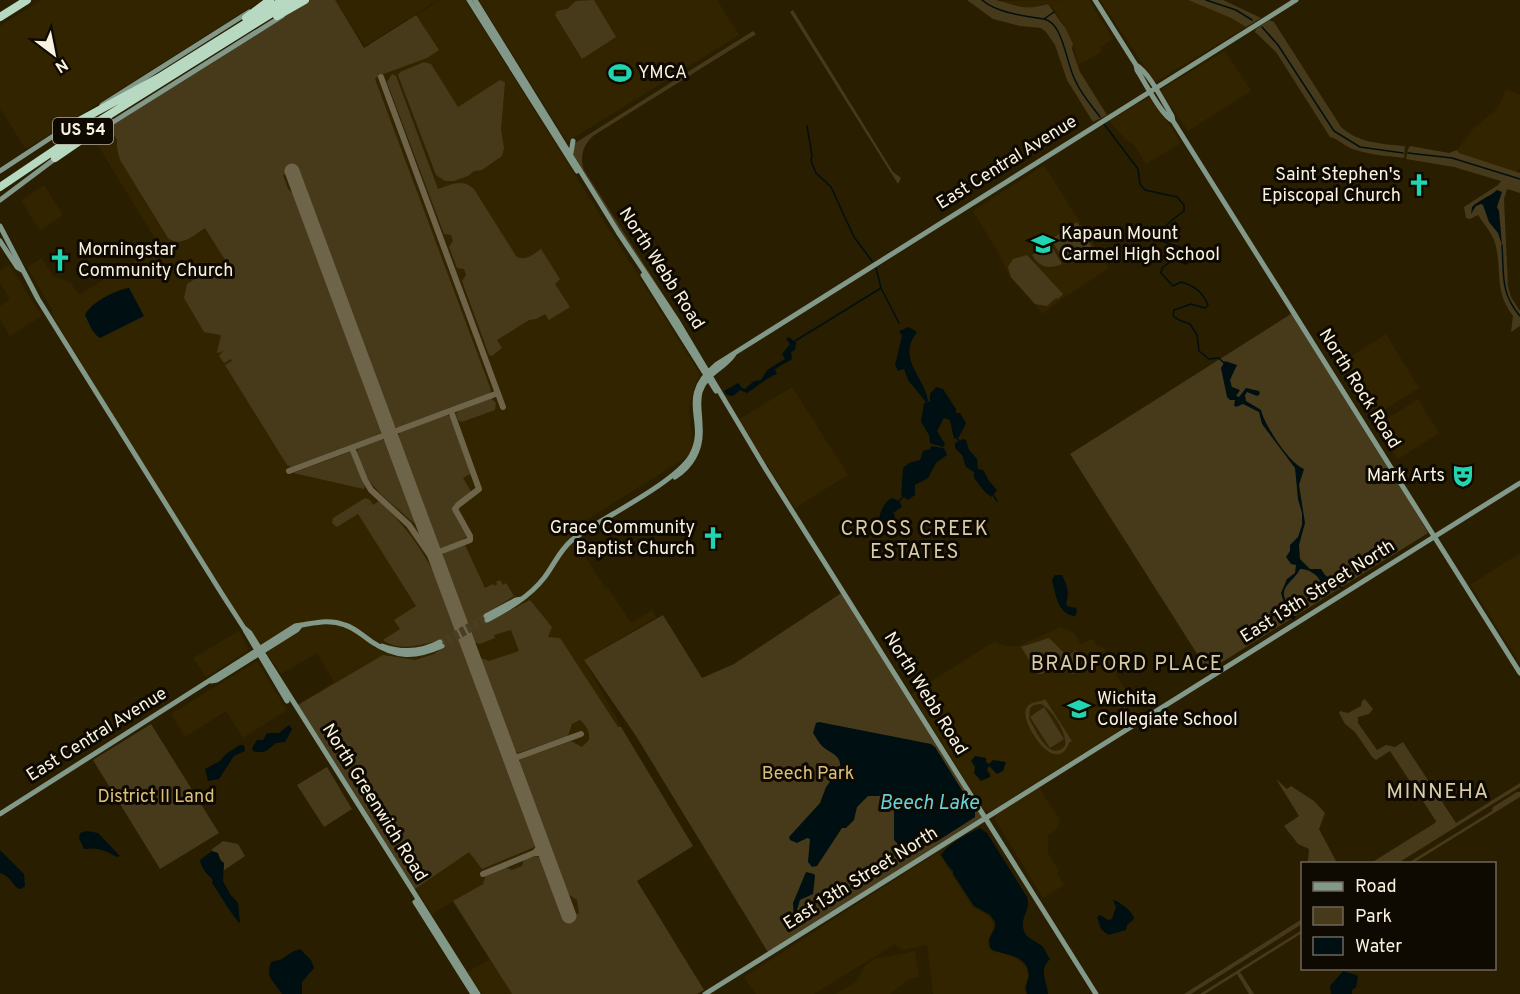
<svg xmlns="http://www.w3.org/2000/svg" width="1520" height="994" font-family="Overpass,sans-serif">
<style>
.built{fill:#332400}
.green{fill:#473a1a;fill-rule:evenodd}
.water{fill:#000f11}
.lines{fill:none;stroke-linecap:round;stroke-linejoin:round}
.stream{stroke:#000f11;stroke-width:1.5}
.taxiway{stroke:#6e644a;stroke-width:6}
.runway{stroke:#6e644a;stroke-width:15}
.secondary-tunnel{stroke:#493e22;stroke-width:5;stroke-dasharray:5 2.5;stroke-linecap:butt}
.secondary{stroke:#829889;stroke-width:5}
.highway{stroke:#b7d9c1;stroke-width:8}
.labels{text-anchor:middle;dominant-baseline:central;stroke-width:6;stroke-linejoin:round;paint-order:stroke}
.shield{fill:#0e0901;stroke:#b2ac9d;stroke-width:1.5}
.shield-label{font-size:16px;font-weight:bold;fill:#f9f2e0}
.poi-label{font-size:18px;fill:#f9f2e0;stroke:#0e0901;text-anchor:start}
.street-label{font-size:18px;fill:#f9f2e0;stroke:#0e0901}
.park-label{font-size:18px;fill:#dec079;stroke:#0e0901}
.neighbourhood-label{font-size:20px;letter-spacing:1.5px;fill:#d9caa8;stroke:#0e0901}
.water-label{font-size:20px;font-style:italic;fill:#69d1d9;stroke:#0e0901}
.quarter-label{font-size:21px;letter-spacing:1.5px;fill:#d9caa8;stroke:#0e0901}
</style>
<rect width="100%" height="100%" fill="#2a1e01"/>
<path class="built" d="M41 0H262L26 149 0 109V26Z
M328 0H438L365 46 349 21 364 48 440 0H465L700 374 695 384 689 409 693 444 690 455 569 531 606 589 608 588 631 623 652 610 656 617 584 660 652 782 693 846 637 881 704 990 697 994 484 883 432 914 297 705 334 682 317 653 281 674 266 652 302 630 300 627 257 652 51 313 53 311 27 267 42 258 53 276 70 282 79 295 159 245 97 144Z
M479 0H717L739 35 567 142Z
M1089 0 1113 39 1100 48 1102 52 1078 65 1073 43 1060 18 1049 3 1035 7 1022 8 996 1Z
M1100 0H1188L1231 18 1246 27 1155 82Z
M1225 51 1251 91 1188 131 1161 92 1162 89Z
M1506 89 1520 95V168L1517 172 1459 153 1457 150 1473 129 1498 108Z
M1148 98 1153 99 1181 143 1146 164 1134 145 1125 139 1109 121Z
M1044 165 1109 268 1059 301 1043 314 1009 276 998 252 973 211Z
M44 185 63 215 40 231 21 200Z
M9 264 42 316 10 336 0 319V306L10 299 0 283V270Z
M1386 334 1419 388 1369 419 1336 366Z
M792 387 848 475 795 508 738 420Z
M1418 399 1439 433 1398 459 1375 427Z
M1520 553V663L1470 585Z
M1061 627 1074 633 1081 645 1091 639 1094 640 1098 646 1103 647 1117 670 1116 675 1137 707 1147 713 989 812 984 810 911 694 995 641 1004 646H1018Z
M239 631 249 650 206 677 193 658Z
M257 661 287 710 243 738 226 711 185 737 171 714Z
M1039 787 1060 820 1056 830 1048 835V853L1059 871 1057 873 1064 885 1043 898 993 816Z
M938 852 970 903 974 908 989 916 992 920 993 929 987 942 989 947 993 952 1005 953 1017 959 1026 967 1029 978 1024 987 1026 994H933L927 945 902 950 895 944 814 994H756L744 977Z
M915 951 919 977 908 980 890 994H836L857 981 865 966 874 959Z
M490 959 512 994H482L467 972Z"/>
<path class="green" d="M310 0H335L364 48 416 15 439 50 427 58 378 76 375 79 491 390 489 394 398 428 393 426 297 170 283 175 288 189 295 195 383 429 380 434 291 467 287 465 225 365 232 361 231 359 224 363 219 356 224 350 219 353 217 352 221 335 204 332 184 298 187 284 225 260 205 228C194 235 181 248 168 238L120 160 117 148V140L109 127Z
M594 0 616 37 582 59 555 15 557 11 567 9 576 1Z
M967 0C976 0 987 0 996 0 1017 6 1025 11 1048 4L1066 29 1073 44 1072 49 1080 72 1107 115 1093 122 1067 80 1055 45 1046 32 1041 28 1020 26 993 19Z
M1188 0H1223L1261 18 1246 27 1231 18Z
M793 10 893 172 901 178 898 184 790 12Z
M1269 20 1274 22 1341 127C1358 143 1382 144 1405 146L1404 158C1388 156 1371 155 1356 150 1346 148 1339 139 1330 137L1276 52 1255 32 1256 29Z
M753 31 756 34 753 36 596 134C584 142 579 156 584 170L679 319 635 256 573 154 575 143Z
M424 62 431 64 458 107 500 80 505 82 501 129 504 148 502 156 482 170 474 171 468 176 454 181H445L436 175 398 75 400 72Z
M392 74 396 76 438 189C451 185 462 178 474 189L516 256C525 262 534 254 541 249L560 279 555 284 570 307 549 320 545 314 536 319 529 320 497 340 502 348 492 356 489 355 462 281 466 275 464 269 457 268 449 247 453 241 451 235 444 234 387 82Z
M1410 146 1449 153 1457 150 1459 153 1520 173V193L1507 189 1504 199 1508 286 1511 297 1520 311V326L1511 332 1513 316C1493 289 1503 272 1495 243 1492 233 1483 223 1478 215L1470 219 1466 218 1464 207 1498 185 1501 181 1454 167 1406 159 1408 149Z
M1077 222 1092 247 1072 260 1065 263 1053 242V238Z
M1049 246 1052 247 1062 264C1049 270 1039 267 1032 255Z
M1027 255 1063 294 1058 299 1056 298 1047 306 1035 304 1011 277 1008 267 1013 259Z
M1294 312 1362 420 1428 533 1208 671 1070 454Z
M491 398 496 403 495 410 462 422 458 420 456 414 458 411Z
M447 415 451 417 472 473 463 478 472 493 453 508 460 522V526H463L468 536 456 544 442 549 438 547 397 438 400 432Z
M382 439 388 442 418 522 416 524C410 521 404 514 398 509 384 498 352 469 358 448Z
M350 452 354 455 365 487 364 489 293 473Z
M365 498 370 500 373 505 379 501C407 527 427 555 442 590L537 846 482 869 469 852 412 891 298 705 383 655 415 660 434 654 442 648 438 641C419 645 399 652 383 640L400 629 394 620 416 606 358 514 337 527 332 523 333 518Z
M465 545 485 588 493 584 495 586 497 584 496 582 500 580 503 585 506 583 514 596 485 614 488 622 530 600 552 627 548 637 560 638 618 727H621L693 846 637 881 704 990 697 994H512L453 901 483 884 486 874 504 867 512 870 522 866 524 859 535 856 542 858 566 918 579 913 577 900 565 892 519 762 521 759 571 741 582 747 589 740C590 732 587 726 580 720L572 724 568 736 518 753 512 749 480 661 481 658 489 661 519 651 511 630 494 635 495 638 480 644 473 642 442 556 445 552Z
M843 592 985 818 769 954 636 736 584 660 663 615 702 678 734 664Z
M1049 638 1066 655 1063 660 1075 651 1078 652 1086 664V670L1072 674 1060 662 1042 674H1038L1021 647Z
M1045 699 1072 741 1069 743C1056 778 1020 722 1026 709 1030 700 1040 703 1045 699ZM1041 704C1052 709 1068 734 1065 746 1049 763 1036 730 1029 719L1030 708 1034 705Z
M1365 699 1373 709 1369 714 1358 717V723L1377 750 1386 745 1395 747 1403 742 1456 823 1520 783V787L1398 863H1371L1435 823 1436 821 1390 751 1376 760 1372 757 1355 732 1345 724 1339 713 1340 711 1348 713 1361 706 1362 701Z
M1044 707 1064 739 1050 748 1030 717Z
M151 724 219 833 160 869 93 760Z
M327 767 352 809 324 827 297 785Z
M1276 779 1287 789 1291 786 1314 801 1325 813 1319 829 1337 863H1306L1308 860 1309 849 1298 844 1284 826 1299 816Z
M1517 792H1520V797L1413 863H1408L1492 811 1493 807Z
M223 841 238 844 245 856 223 871 224 866 219 856 211 850Z
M1302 919V924L1191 994H1184Z
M1302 930V933L1240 972 1254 994H1249L1237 974 1205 994H1200Z"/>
<path class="water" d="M1497 190 1502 192 1497 207 1499 211 1502 245 1498 233 1489 222 1483 205 1481 204 1476 206 1471 214 1472 207C1479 200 1489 197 1497 190Z
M129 288 144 316 100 338C92 333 89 323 85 315 91 302 116 290 129 288Z
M909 327 917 332C896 359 925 377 928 401L926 402 908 380 904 369 898 371 895 365 902 336 899 331Z
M789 337 796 343 795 350 791 352 792 359 775 369 777 374C766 378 758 386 747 393L740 390 733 396 727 395 724 391 738 383 742 388 745 389 754 381 761 380 767 370 785 359 782 354 790 344 786 339Z
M1225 361 1237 365 1230 380 1232 387 1240 390 1236 396 1239 397 1246 388 1259 391 1260 394 1257 396 1247 392 1245 395 1246 401 1261 410C1265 426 1289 463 1304 469L1299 485 1305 523 1299 545 1300 559 1310 569H1321L1325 575 1343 588 1342 589 1326 579 1323 588 1318 589 1317 586 1320 581C1318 574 1306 568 1300 569 1295 581 1278 586 1286 601 1289 608 1290 613 1296 617L1293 620 1287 613 1281 593 1287 579 1295 573 1296 565 1291 564 1286 557 1290 551V545L1298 537 1302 525V513L1298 499 1295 468 1262 424 1259 412 1243 404 1236 407 1234 405 1235 400H1230L1227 397 1221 368Z
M936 387 943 389 956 409V413H960L966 423 959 437 954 439 950 420 944 418 937 431 945 444 943 447 930 443 929 435 921 422 924 403 930 401V394Z
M963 439 966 440 969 450 977 459 978 469 983 470 989 481 997 490 992 497C984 493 980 485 974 478V472L966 467 962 455 955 448V443Z
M931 446 944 448 947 455 936 463 928 478 915 485V495L908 500 901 495 903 468 909 463 920 460 923 451 930 449Z
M892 498 899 501 902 507 893 513 895 515 891 529 887 530 885 535 884 528H880V533L875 530C880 518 880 504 892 498Z
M1055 575H1062C1067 585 1070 593 1066 603L1067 606 1076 608 1077 612 1075 616C1057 614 1056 594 1052 580Z
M819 722 931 744 935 747 975 811V817L936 842C925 842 918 853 907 853L894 840V808L883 796H868L857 807 854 820 846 828H842L817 866 812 867 808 862 810 839 807 838 797 843 790 840 789 837 820 803 826 787 840 769C842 754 830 754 822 746 818 742 816 737 813 733L816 723Z
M289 725 292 729 285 742 276 743C268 749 265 755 253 751L252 748 257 740H263L267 733H279Z
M240 745H244L245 751 234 756 219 779 208 781 205 769 220 761 226 754Z
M975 756 986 758V762L989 764 993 760 1006 762 1003 771 997 774 989 766 987 770 990 774V777L981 781 974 773 975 767 971 761Z
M980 828 987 833 1027 897C1031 909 1022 915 1023 926 1024 939 1034 939 1042 946 1045 949 1047 955 1050 959 1038 971 1047 980 1048 994H1027C1023 985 1031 979 1028 970 1023 953 1001 956 990 948L989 939 995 928V922L990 915 974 906 953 874V871C947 866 945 860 941 855 949 843 967 834 980 828Z
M87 831 98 833 120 856 117 857C105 850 97 847 84 849L79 838 80 833Z
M0 850 24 874 25 886 21 889C13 889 13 877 0 873Z
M212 851 218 853 220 860 224 863 223 881 230 894 238 903 240 923C234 919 218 891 212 883L213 880C207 874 201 868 200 860Z
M806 872 814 874 815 876 813 894 800 900 794 920 793 903Z
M1113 900C1121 902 1130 910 1134 917L1133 920 1127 925 1126 930 1108 935 1101 929 1097 917 1100 915 1108 920 1112 919 1116 907Z
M300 949 311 960 314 968 302 982V994H282C274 981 265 979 271 962L282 959 292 952Z
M1343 971 1356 975 1358 977 1356 987 1352 990V994H1331L1330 986Z"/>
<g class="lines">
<path class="stream" d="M982 0C997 13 1024 16 1044 19L1054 12
M1206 0 1236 10 1252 20
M1044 19C1064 23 1066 65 1076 82 1082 95 1092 106 1100 117
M1262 27 1278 45 1334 131 1360 147 1403 153
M1104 124 1138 169 1140 184 1145 190 1177 197 1184 205V211C1175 218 1157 229 1161 241L1183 248 1190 255 1189 261 1186 264 1174 259 1162 268 1161 273 1173 286 1181 282C1193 285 1203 292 1208 305L1205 308 1191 304 1174 310 1173 316 1179 320 1190 324 1197 335 1199 351 1209 359 1219 358 1225 364
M807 126 812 155 811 161 816 173 831 187 854 237 872 261
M1408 153 1452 158 1520 179
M1502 245C1504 274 1500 293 1520 316
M876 268 881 288 899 323
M795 341 881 288
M957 438 959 441
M994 496 997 501
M899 501 903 497"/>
<path class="taxiway" d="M381 77 503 407
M352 448 365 480 371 490 409 525 441 571
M289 471 498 393
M434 554 470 540V536L455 509 458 505 479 489 451 411
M507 749 513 756 518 757
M514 768 515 760 518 757 581 734
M535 852 540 847 541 840
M483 874 534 853H542L548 857"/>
<path class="runway" d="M292 171 569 916"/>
<path class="secondary-tunnel" d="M440 642 486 616
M442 646 487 620"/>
<path class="secondary" d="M469 0 577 171
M475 0 618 232 678 322 765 468 1096 994
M1095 0 1136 65C1149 72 1164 103 1172 116L1173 121C1161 115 1145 82 1137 70L1136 65
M102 105 249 12
M1173 121 1520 673
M102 129 282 16
M571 153 573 141
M0 171 61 131
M0 200 56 158
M0 226 38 299 222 594 244 628 250 633 478 994
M0 241 17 267 22 270
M643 275 716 391
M675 477C693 465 702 447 700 425 700 414 697 403 700 392 706 373 724 369 734 354
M486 616 516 600 522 599
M487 620C508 609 529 597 544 578 554 565 559 551 572 540 601 518 674 484 691 456 711 421 674 400 717 364L1296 0
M245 630 287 701
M382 646C402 653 422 652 440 642
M211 681 217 680 297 630 301 625
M0 814 295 626C312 624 327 618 345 625 355 628 363 636 372 642 396 658 415 658 442 646
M415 902 473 994
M705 994 1520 483"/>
<path class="highway" d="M277 16 305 0
M0 17 27 0
M246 18 270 0
M157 79 283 0
M59 132 160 77
M55 158 103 125
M0 187 80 133 293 0"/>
</g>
<defs>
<g id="stadium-bare" transform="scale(1.8)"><path d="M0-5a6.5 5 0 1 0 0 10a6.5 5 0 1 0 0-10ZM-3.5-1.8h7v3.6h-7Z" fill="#21d5b0" stroke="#0e0901" stroke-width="2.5" paint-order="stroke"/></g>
<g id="church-bare" transform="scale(1.8)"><path d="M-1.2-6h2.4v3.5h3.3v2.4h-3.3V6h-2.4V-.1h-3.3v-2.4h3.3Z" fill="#21d5b0" stroke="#0e0901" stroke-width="2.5" paint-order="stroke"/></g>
<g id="school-bare" transform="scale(1.8)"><path d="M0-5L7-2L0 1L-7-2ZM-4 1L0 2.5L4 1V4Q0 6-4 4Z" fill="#21d5b0" stroke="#0e0901" stroke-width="2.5" paint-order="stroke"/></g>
<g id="theatre-bare" transform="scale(1.8)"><path d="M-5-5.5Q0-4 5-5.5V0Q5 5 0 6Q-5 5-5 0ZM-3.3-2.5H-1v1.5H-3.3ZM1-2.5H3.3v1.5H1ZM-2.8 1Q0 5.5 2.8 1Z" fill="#21d5b0" stroke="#0e0901" stroke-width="2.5" paint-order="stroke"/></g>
</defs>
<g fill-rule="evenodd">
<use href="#stadium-bare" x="620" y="73"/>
<use href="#church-bare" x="1419" y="185"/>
<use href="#school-bare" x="1043" y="244"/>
<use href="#church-bare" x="60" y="260"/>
<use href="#theatre-bare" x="1463" y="476"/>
<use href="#church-bare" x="713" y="538"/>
<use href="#school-bare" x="1079" y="709"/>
</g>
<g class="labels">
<rect class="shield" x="53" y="118" width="60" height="26" rx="4.5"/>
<g class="shield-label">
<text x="83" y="131">US 54</text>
</g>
<g class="poi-label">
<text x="638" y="73">YMCA</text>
<text x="1401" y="175" text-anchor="end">Saint Stephen's<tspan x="1401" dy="21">Episcopal Church</tspan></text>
<text x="1061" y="234">Kapaun Mount<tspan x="1061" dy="21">Carmel High School</tspan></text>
<text x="78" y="250">Morningstar<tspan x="78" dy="21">Community Church</tspan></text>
<text x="1445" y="476" text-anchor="end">Mark Arts</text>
<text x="695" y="528" text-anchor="end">Grace Community<tspan x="695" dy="21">Baptist Church</tspan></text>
<text x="1097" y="699">Wichita<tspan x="1097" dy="21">Collegiate School</tspan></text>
</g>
<g class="street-label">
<text transform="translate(1007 163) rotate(-32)">East Central Avenue</text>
<text transform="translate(661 269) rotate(57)">North Webb Road</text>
<text transform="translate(1359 389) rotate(58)">North Rock Road</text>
<text transform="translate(1318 592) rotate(-32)">East 13th Street North</text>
<text transform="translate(925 694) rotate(58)">North Webb Road</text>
<text transform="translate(97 735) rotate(-32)">East Central Avenue</text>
<text transform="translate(374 803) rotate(58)">North Greenwich Road</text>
<text transform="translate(861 879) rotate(-32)">East 13th Street North</text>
</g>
<g class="park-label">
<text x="808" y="774">Beech Park</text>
<text x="156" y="797">District II Land</text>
</g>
<g class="neighbourhood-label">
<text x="915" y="530">CROSS CREEK<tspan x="915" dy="23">ESTATES</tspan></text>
<text x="1127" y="665">BRADFORD PLACE</text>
</g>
<g class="water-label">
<text x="929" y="804">Beech Lake</text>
</g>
<g class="quarter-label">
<text x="1438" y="792">MINNEHA</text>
</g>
</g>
<rect x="1301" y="862" width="195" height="108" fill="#0e0901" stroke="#6c665a" stroke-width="1.5"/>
<rect x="1313" y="882" width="30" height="9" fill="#829889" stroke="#6c665a" stroke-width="1.5"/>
<text x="1355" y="892" font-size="18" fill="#f9f2e0">Road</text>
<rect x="1313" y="907" width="30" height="18" fill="#473a1a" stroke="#6c665a" stroke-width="1.5"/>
<text x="1355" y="922" font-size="18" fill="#f9f2e0">Park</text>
<rect x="1313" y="937" width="30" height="18" fill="#000f11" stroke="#6c665a" stroke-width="1.5"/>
<text x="1355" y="952" font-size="18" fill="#f9f2e0">Water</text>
<g transform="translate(54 54) rotate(148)" stroke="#0e0901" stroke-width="4.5" paint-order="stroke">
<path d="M0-4.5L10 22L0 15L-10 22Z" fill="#f9f2e0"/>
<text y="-9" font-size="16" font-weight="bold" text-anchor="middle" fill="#f9f2e0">N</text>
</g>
</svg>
